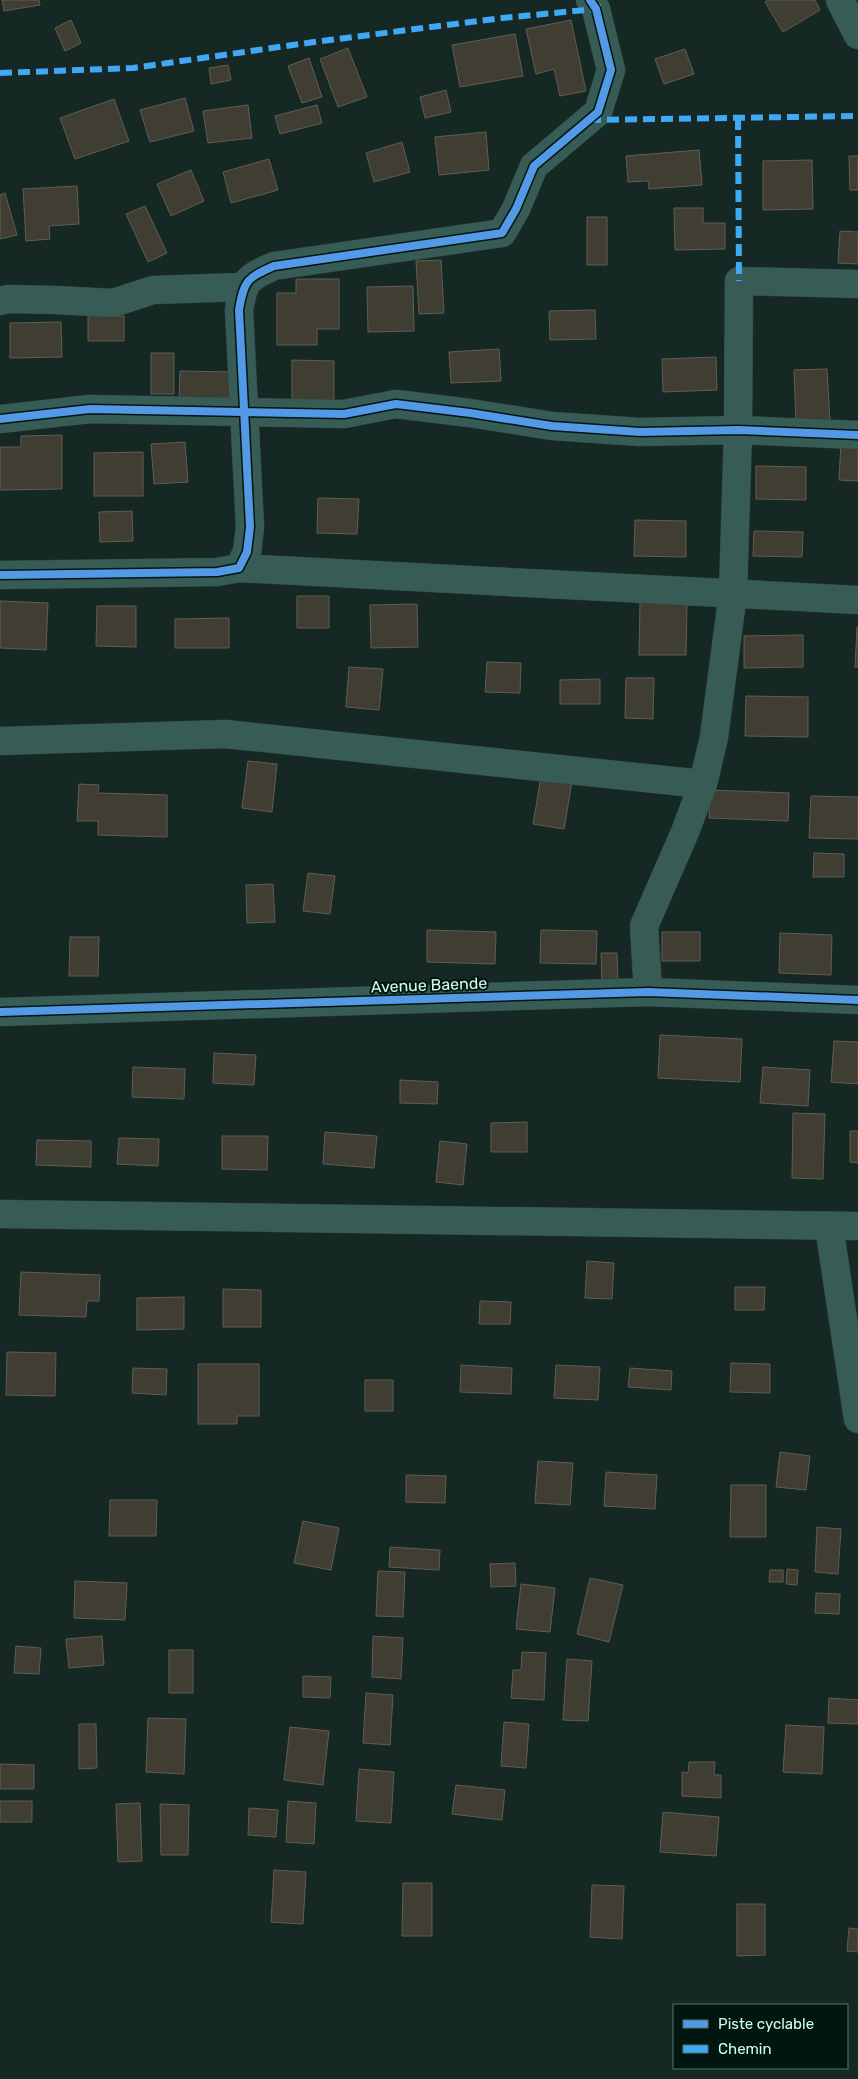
<svg xmlns="http://www.w3.org/2000/svg" width="858" height="2079" font-family="Rubik,sans-serif">
<style>
.building{fill:#403d33;stroke:#615d53}
.lines{fill:none;stroke-linecap:round;stroke-linejoin:round}
.minor-casing{stroke:#33443f;stroke-width:29}
.minor{stroke:#375c56;stroke-width:28}
.quiet{stroke:#3fa9f5;stroke-width:6;stroke-dasharray:12 6;stroke-linecap:butt}
.cycleway-casing{stroke:#021611;stroke-width:11}
.cycleway{stroke:#5399e6;stroke-width:8}
.labels{text-anchor:middle;dominant-baseline:central;stroke-width:4;stroke-linejoin:round;paint-order:stroke}
.street-label{font-size:16px;fill:#d0fef0;stroke:#021611}
</style>
<rect width="100%" height="100%" fill="#162824"/>
<path class="building" d="M2 0H39L40 5 4 11Z
M769 0H815L820 10 783 32 765 2Z
M71 20 81 43 65 51 55 28Z
M571 20 586 91 560 96 554 69 536 74 526 29Z
M515 34 523 76 460 87 452 45Z
M348 48 367 97 338 107 320 59Z
M685 49 694 74 664 84 655 59Z
M309 58 322 97 302 103 288 66Z
M228 65 231 80 211 84 209 68Z
M446 90 451 112 425 118 420 97Z
M185 98 194 131 150 142 140 110Z
M114 99 129 141 75 159 60 118Z
M248 105 252 138 208 143 203 111Z
M317 105 322 123 280 134 275 116Z
M486 132 489 170 439 175 435 137Z
M402 142 410 172 374 182 366 153Z
M699 150 702 185 649 189 648 181 628 182 626 156Z
M849 156H858V190H850Z
M269 159 278 190 231 203 223 172Z
M812 160 813 209 763 210V161Z
M191 170 204 201 171 216 157 184Z
M77 186 79 224 49 226 50 239 26 241 23 189Z
M5 193 17 235 0 239V195Z
M145 206 167 253 148 262 126 214Z
M674 208H703V223H725V249L675 250Z
M587 217H607V265H587Z
M840 231 858 232V264L838 263Z
M441 260 444 313 419 314 416 261Z
M296 279H339V329H317V345H277V293H296Z
M413 286 414 331 368 332 367 287Z
M595 310 596 339 550 340 549 311Z
M88 316H124V341H88Z
M61 322 62 357 10 358V323Z
M499 349 501 381 451 383 449 352Z
M151 353H174V394H151Z
M716 357 717 390 663 392 662 359Z
M292 360 334 361V407H292Z
M827 369 830 422 796 424 794 370Z
M180 371 231 372V402L179 401Z
M62 435V489L0 490V447H21V436Z
M185 442 188 482 154 484 151 444Z
M841 442 858 443V481L839 480Z
M143 452V496H94V453Z
M756 466 806 467V500L756 499Z
M318 498 359 499 357 534 317 533Z
M132 511 133 541 100 542 99 512Z
M635 520 686 521V557L634 556Z
M754 531 803 532 802 557 753 556Z
M297 596H329V628H297Z
M0 601 48 603 46 650 0 648Z
M640 602 687 603 686 655H639Z
M417 604 418 647 371 648 370 605Z
M97 606H136V647L96 646Z
M229 618V648H175V619Z
M857 627H858V667H855Z
M803 635V667L744 668V636Z
M487 662 521 663 520 693 485 692Z
M349 667 383 669 379 710 346 707Z
M626 678H654L653 719 625 718Z
M600 679V704H560V680Z
M746 696 808 697V737L745 736Z
M248 761 277 764 272 812 242 808Z
M542 771 573 776 564 829 533 824Z
M79 784 99 785 98 793 167 795V837L98 835V821H77Z
M710 790 789 793 788 821 709 818Z
M811 796 858 797V839L809 838Z
M814 853 844 854V877H813Z
M308 873 335 876 330 914 303 911Z
M273 884 275 922 247 923 246 885Z
M427 930 496 932 495 964 427 962Z
M541 930 597 931 596 964 540 963Z
M662 932H700V961H662Z
M780 933 832 935 831 975 779 973Z
M70 937H99L98 976H69Z
M601 953H617L618 981 602 982Z
M660 1035 742 1039 740 1082 658 1078Z
M834 1041 858 1042V1084L831 1082Z
M214 1053 256 1055 254 1085 213 1083Z
M133 1067 185 1069 184 1099 132 1097Z
M763 1067 810 1070 808 1106 760 1103Z
M400 1080 438 1082 437 1104 400 1103Z
M793 1113 825 1114 823 1179 792 1178Z
M527 1122V1152H491V1123Z
M850 1131H858V1163L850 1162Z
M325 1132 377 1136 374 1168 323 1164Z
M222 1136H268L267 1170 222 1169Z
M119 1138 159 1139 158 1166 117 1164Z
M37 1140 91 1141V1167L36 1165Z
M440 1141 467 1144 463 1185 436 1182Z
M587 1261 614 1263 612 1299 585 1298Z
M21 1272 100 1275 99 1301H87L86 1317 19 1315Z
M735 1287H765L764 1310H735Z
M223 1289 261 1290V1327H223Z
M184 1297V1329L137 1330V1298Z
M480 1301 511 1302 510 1324H479Z
M7 1352 56 1353 55 1396 6 1395Z
M731 1363 770 1364V1393L730 1392Z
M198 1364H259V1416H237V1424H198Z
M461 1365 512 1368 511 1394 460 1392Z
M556 1365 600 1367 598 1400 554 1398Z
M133 1368 167 1369 166 1395 132 1393Z
M630 1368 672 1371 671 1390 628 1387Z
M365 1380H393V1411H365Z
M780 1452 810 1456 806 1490 776 1487Z
M538 1461 573 1463 570 1505 535 1503Z
M606 1472 657 1475 655 1509 604 1506Z
M406 1475 446 1476 445 1503 406 1502Z
M731 1485H766V1537H730Z
M110 1500H157L156 1536H109Z
M303 1521 339 1528 331 1570 294 1563Z
M817 1527 841 1529 838 1574 815 1572Z
M390 1547 440 1550 439 1570 389 1567Z
M515 1563 516 1586 491 1587 490 1564Z
M787 1569 798 1570 797 1585 786 1584Z
M770 1570H783V1582H769Z
M378 1571 405 1572 403 1617 376 1616Z
M590 1578 623 1585 609 1642 577 1634Z
M75 1581 127 1583 125 1620 74 1618Z
M521 1584 555 1588 550 1632 516 1629Z
M816 1593 840 1594 839 1614 815 1613Z
M102 1636 104 1665 69 1668 66 1639Z
M373 1636 403 1638 401 1679 372 1677Z
M16 1646 41 1648 39 1674 14 1673Z
M169 1650H193V1693H169Z
M522 1652 546 1653 544 1700 511 1698 513 1670H521Z
M567 1659 592 1661 588 1721 563 1720Z
M303 1676 331 1677 330 1698 303 1697Z
M366 1693 393 1695 390 1745 363 1743Z
M829 1698 858 1700V1724L828 1723Z
M148 1718 186 1719 184 1774 146 1772Z
M504 1722 529 1724 526 1768 501 1766Z
M79 1724H96L97 1768 79 1769Z
M786 1725 824 1727 822 1774 783 1772Z
M290 1727 329 1731 323 1785 284 1780Z
M689 1762H715L714 1775H721V1798L682 1796V1772L688 1773Z
M0 1764 34 1765V1789H0Z
M359 1769 394 1772 391 1823 356 1821Z
M456 1785 505 1790 502 1820 452 1814Z
M0 1801H32V1822H0Z
M288 1801 316 1803 314 1844 286 1842Z
M140 1803 142 1861 118 1862 116 1804Z
M160 1804 189 1805 188 1855H161Z
M249 1808 278 1810 276 1837 248 1835Z
M663 1812 719 1817 716 1856 660 1852Z
M274 1870 306 1872 303 1924 271 1922Z
M403 1883H432V1936H402Z
M592 1885 624 1886 622 1939 590 1937Z
M737 1904H765V1955L737 1956Z
M849 1928 858 1929V1952L847 1951Z"/>
<g class="lines">
<g class="minor-casing">
<path id="minor" d="M840 0 858 35
M0 301 8 299 56 300 113 303 153 290 243 287
M0 419 90 409 344 414 396 404 470 413 552 426 640 432 738 430 858 435
M239 568 858 600
M0 575 217 572 239 568 247 552 250 527 239 310C244 280 247 278 274 266L502 233 516 209 534 166 598 112 611 70 596 9 590 0
M0 741 225 734 703 784
M648 992 644 926 685 832 703 784 714 737 733 593 738 430 739 281 858 284
M0 1012 648 992 858 1000
M0 1214 858 1226
M829 1226 858 1419"/>
</g>
<use href="#minor" class="minor"/>
<path class="quiet" d="M0 73 133 68 314 42 502 18 596 9 600 0
M738 118 739 281
M589 120 858 116"/>
<g class="cycleway-casing">
<path id="cycleway" d="M0 419 90 409 344 414 396 404 470 413 552 426 640 432 738 430 858 435
M0 575 217 572 239 568 247 552 250 527 239 310C244 280 247 278 274 266L502 233 516 209 534 166 598 112 611 70 596 9 590 0
M0 1012 648 992 858 1000"/>
</g>
<use href="#cycleway" class="cycleway"/>
</g>
<g class="labels">
<g class="street-label">
<text transform="translate(429 985) rotate(-2)">Avenue Baende</text>
</g>
</g>
<rect x="673" y="2004" width="175" height="65" fill="#021611" stroke="#54736a"/>
<rect x="683" y="2020" width="25" height="8" fill="#5399e6" stroke="#54736a"/>
<text x="718" y="2029" font-size="15" fill="#d0fef0">Piste cyclable</text>
<rect x="683" y="2045" width="25" height="8" fill="#3fa9f5" stroke="#54736a"/>
<text x="718" y="2054" font-size="15" fill="#d0fef0">Chemin</text>
</svg>
